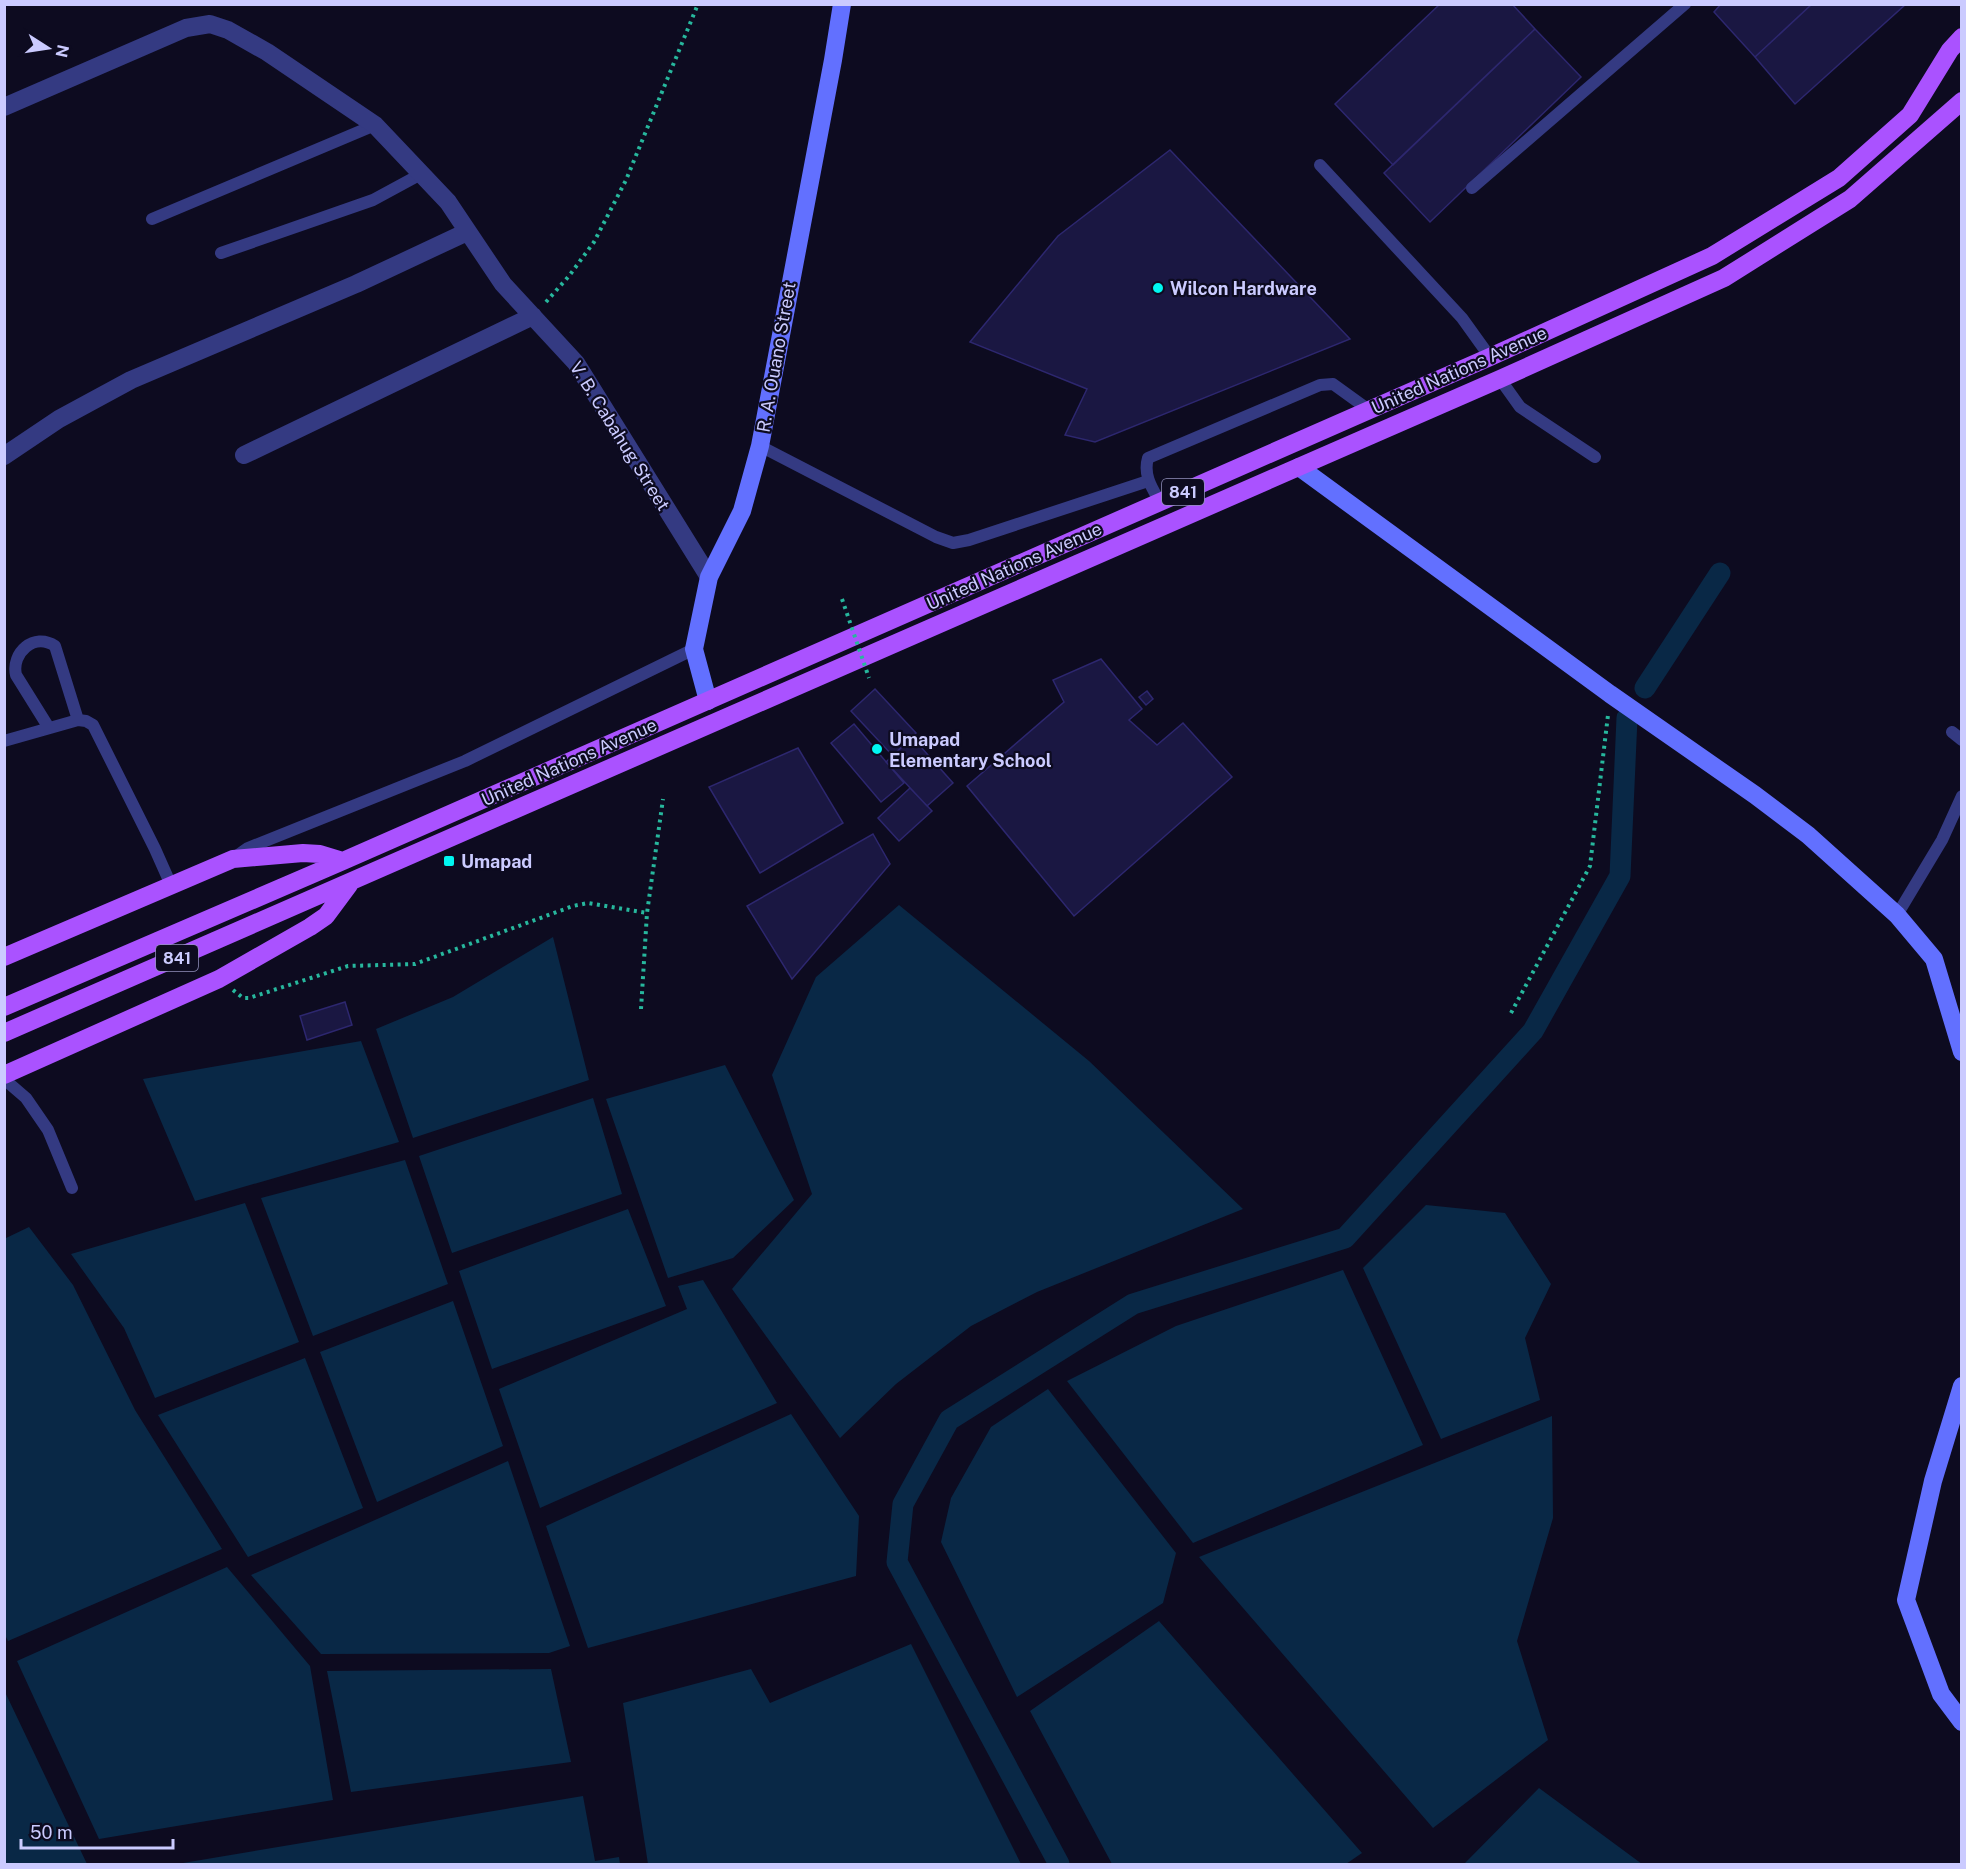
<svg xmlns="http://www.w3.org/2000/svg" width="1966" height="1869" font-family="'Public Sans',sans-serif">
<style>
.water{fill:#092846}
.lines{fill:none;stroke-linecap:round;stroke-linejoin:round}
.canal{stroke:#092846;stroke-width:21}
.building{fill:#1a1742;stroke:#2d276f;stroke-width:1.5}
.path{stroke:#27b79d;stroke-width:4;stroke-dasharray:3 4.5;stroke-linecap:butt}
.lane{stroke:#343a82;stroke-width:12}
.street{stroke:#343a82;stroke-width:18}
.secondary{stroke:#6270ff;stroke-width:18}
.primary{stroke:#aa52ff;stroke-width:18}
.path-bridge{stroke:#27b79d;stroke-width:4;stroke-dasharray:3 4.5;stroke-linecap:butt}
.poi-dot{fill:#00f6f1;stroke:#0d0b20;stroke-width:2}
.labels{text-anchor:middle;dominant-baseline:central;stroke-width:4.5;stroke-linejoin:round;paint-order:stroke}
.shield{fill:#0d0b20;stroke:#9291bc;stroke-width:1.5}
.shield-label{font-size:16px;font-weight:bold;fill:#cbcbff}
.poi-label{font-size:18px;font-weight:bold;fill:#cbcbff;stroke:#0d0b20;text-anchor:start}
.street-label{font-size:18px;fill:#cbcbff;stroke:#0d0b20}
</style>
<rect width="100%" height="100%" fill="#0d0b20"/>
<path class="water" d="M899 905 1089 1061 1243 1209 1037 1292 971 1326 896 1384 840 1438 732 1289 812 1194 772 1075 816 977Z
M553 937 589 1080 413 1138 376 1029 453 997Z
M361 1041 399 1142 195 1201 143 1079Z
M725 1065 794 1200 733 1258 668 1278 606 1099Z
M593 1098 622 1194 452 1253 419 1156Z
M405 1160 448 1284 313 1336 261 1198Z
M245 1203 299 1342 155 1398 124 1328 71 1254Z
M1426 1205 1505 1213 1551 1284 1525 1338 1540 1400 1441 1439 1363 1268Z
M628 1209 666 1306 492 1369 459 1271Z
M29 1227 73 1285 135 1410 222 1549 8 1641 4 1633V1239Z
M1343 1270 1423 1445 1193 1543 1067 1381 1176 1326Z
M703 1280 777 1403 540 1508 499 1389 687 1309 678 1286Z
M453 1301 503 1446 377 1502 320 1352Z
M305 1358 363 1508 248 1557 158 1415Z
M1048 1389 1176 1553 1163 1603 1017 1697 941 1542 951 1498 991 1427Z
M791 1414 859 1516 856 1576 588 1648 546 1526Z
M1552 1416 1553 1518 1517 1641 1548 1740 1433 1828 1199 1557Z
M508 1461 570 1646 549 1653 321 1654 251 1575Z
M227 1567 310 1666 333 1800 99 1839 17 1661Z
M1159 1621 1362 1853 1346 1864H1112L1030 1711Z
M911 1644 1021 1864H648L623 1703 751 1669 770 1703Z
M551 1669 571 1762 351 1792 327 1671Z
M5 1692 87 1864H5Z
M1539 1788 1642 1864H1466L1465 1863Z
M583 1796 595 1861 619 1857 620 1864H177Z"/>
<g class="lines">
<path class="canal" d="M1645 688 1720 573
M1059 1864 897 1562 903 1504 949 1420 1133 1304 1345 1238 1533 1031 1620 876 1627 718"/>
</g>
<path class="building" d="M1440 4H1512L1535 29 1393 165 1335 104Z
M1721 4H1812L1755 57 1714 12Z
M1812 4H1906L1795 104 1755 57Z
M1535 29 1581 77 1430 222 1384 173Z
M1170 150 1350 339 1095 442 1065 435 1087 389 970 342 1058 236Z
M1101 659 1142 709 1129 720 1157 745 1183 723 1232 777 1074 916 967 786 1064 702 1053 680Z
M875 689 916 733 893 756 851 711Z
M1147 691 1153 699 1146 705 1139 697Z
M854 724 904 783 881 802 831 743Z
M912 737 953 783 927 806 886 762Z
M798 748 843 823 760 873 709 787Z
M910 788 932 811 899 841 878 818Z
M873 834 890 864 792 979 747 906Z
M345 1002 352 1025 307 1040 300 1016Z"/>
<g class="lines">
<path class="path" d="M546 302 569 276 594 242 626 180 698 4
M233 990 243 998H249L348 966 415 964 573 906 588 903 647 913
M641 1009 647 913 663 799
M1511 1013 1590 866 1608 715"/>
<path class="lane" d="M1320 165 1462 318 1490 357
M1472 188 1685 4
M152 219 375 125
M221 253 373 200 421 174
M1500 379 1520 407 1595 457
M760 446 936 537 953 543 969 540 1148 481
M1160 502C1152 488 1143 475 1148 458L1320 385 1333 384 1369 410
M49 728 16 675C11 653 34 632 55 646L78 720
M1952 732 1962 740
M4 741 78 720 86 721 93 725 155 849 171 885
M234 858 248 848 465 761 694 649
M1897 915 1942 840 1962 796
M4 1079 26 1098 48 1130 72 1188"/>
<path class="street" d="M4 107 186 28 210 24 228 30 267 52 375 125 448 202 503 284 576 363 709 577
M244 455 533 316
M4 456 59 419 131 380 356 284 467 232"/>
<path class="secondary" d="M1299 467 1610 694 1755 795 1808 835 1897 915 1934 959 1962 1052
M708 701 694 649 709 577 742 511 760 446 833 60 842 4
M1962 1386 1933 1481 1906 1600 1941 1694 1962 1722"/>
<path class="primary" d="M4 957 233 859 303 853 320 854 343 861
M4 1007 343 861 1490 357 1712 256 1839 178 1910 115 1950 50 1962 37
M4 1033 1500 379 1724 278 1850 199 1962 101
M4 1075 219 979 310 927 326 916 349 885"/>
<path class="path-bridge" d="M842 599 869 678"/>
</g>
<g class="poi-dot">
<circle cx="1158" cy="288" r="6"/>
<circle cx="877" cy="749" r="6"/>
<rect x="443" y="855" width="12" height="12" rx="3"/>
</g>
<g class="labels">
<g class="shield">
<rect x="1162" y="479" width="42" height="26" rx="4.5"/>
<rect x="156" y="945" width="42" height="26" rx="4.5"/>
</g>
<g class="shield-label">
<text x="1183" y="492">841</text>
<text x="177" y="958">841</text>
</g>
<g class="poi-label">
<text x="1170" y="288">Wilcon Hardware</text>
<text x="889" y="739">Umapad<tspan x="889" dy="21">Elementary School</tspan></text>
<text x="461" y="861">Umapad</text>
</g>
<g class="street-label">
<text transform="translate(776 357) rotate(-80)">R. A. Ouano Street</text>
<text transform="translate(1459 370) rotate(-24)">United Nations Avenue</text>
<text transform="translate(620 436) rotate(58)">V. B. Cabahug Street</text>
<text transform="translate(1014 566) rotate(-24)">United Nations Avenue</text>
<text transform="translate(569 762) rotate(-24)">United Nations Avenue</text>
</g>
</g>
<rect width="1966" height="1869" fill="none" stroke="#cbcbff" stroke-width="12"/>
<g transform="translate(48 48) rotate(102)" stroke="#0d0b20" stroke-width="4.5" paint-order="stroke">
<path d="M0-4.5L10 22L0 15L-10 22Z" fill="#cbcbff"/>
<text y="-9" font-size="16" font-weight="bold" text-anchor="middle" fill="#cbcbff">N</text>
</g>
<path d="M21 1839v9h152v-9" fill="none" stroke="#cbcbff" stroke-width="3"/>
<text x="30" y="1839" font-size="18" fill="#cbcbff" stroke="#0d0b20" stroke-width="4.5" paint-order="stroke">50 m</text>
</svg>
